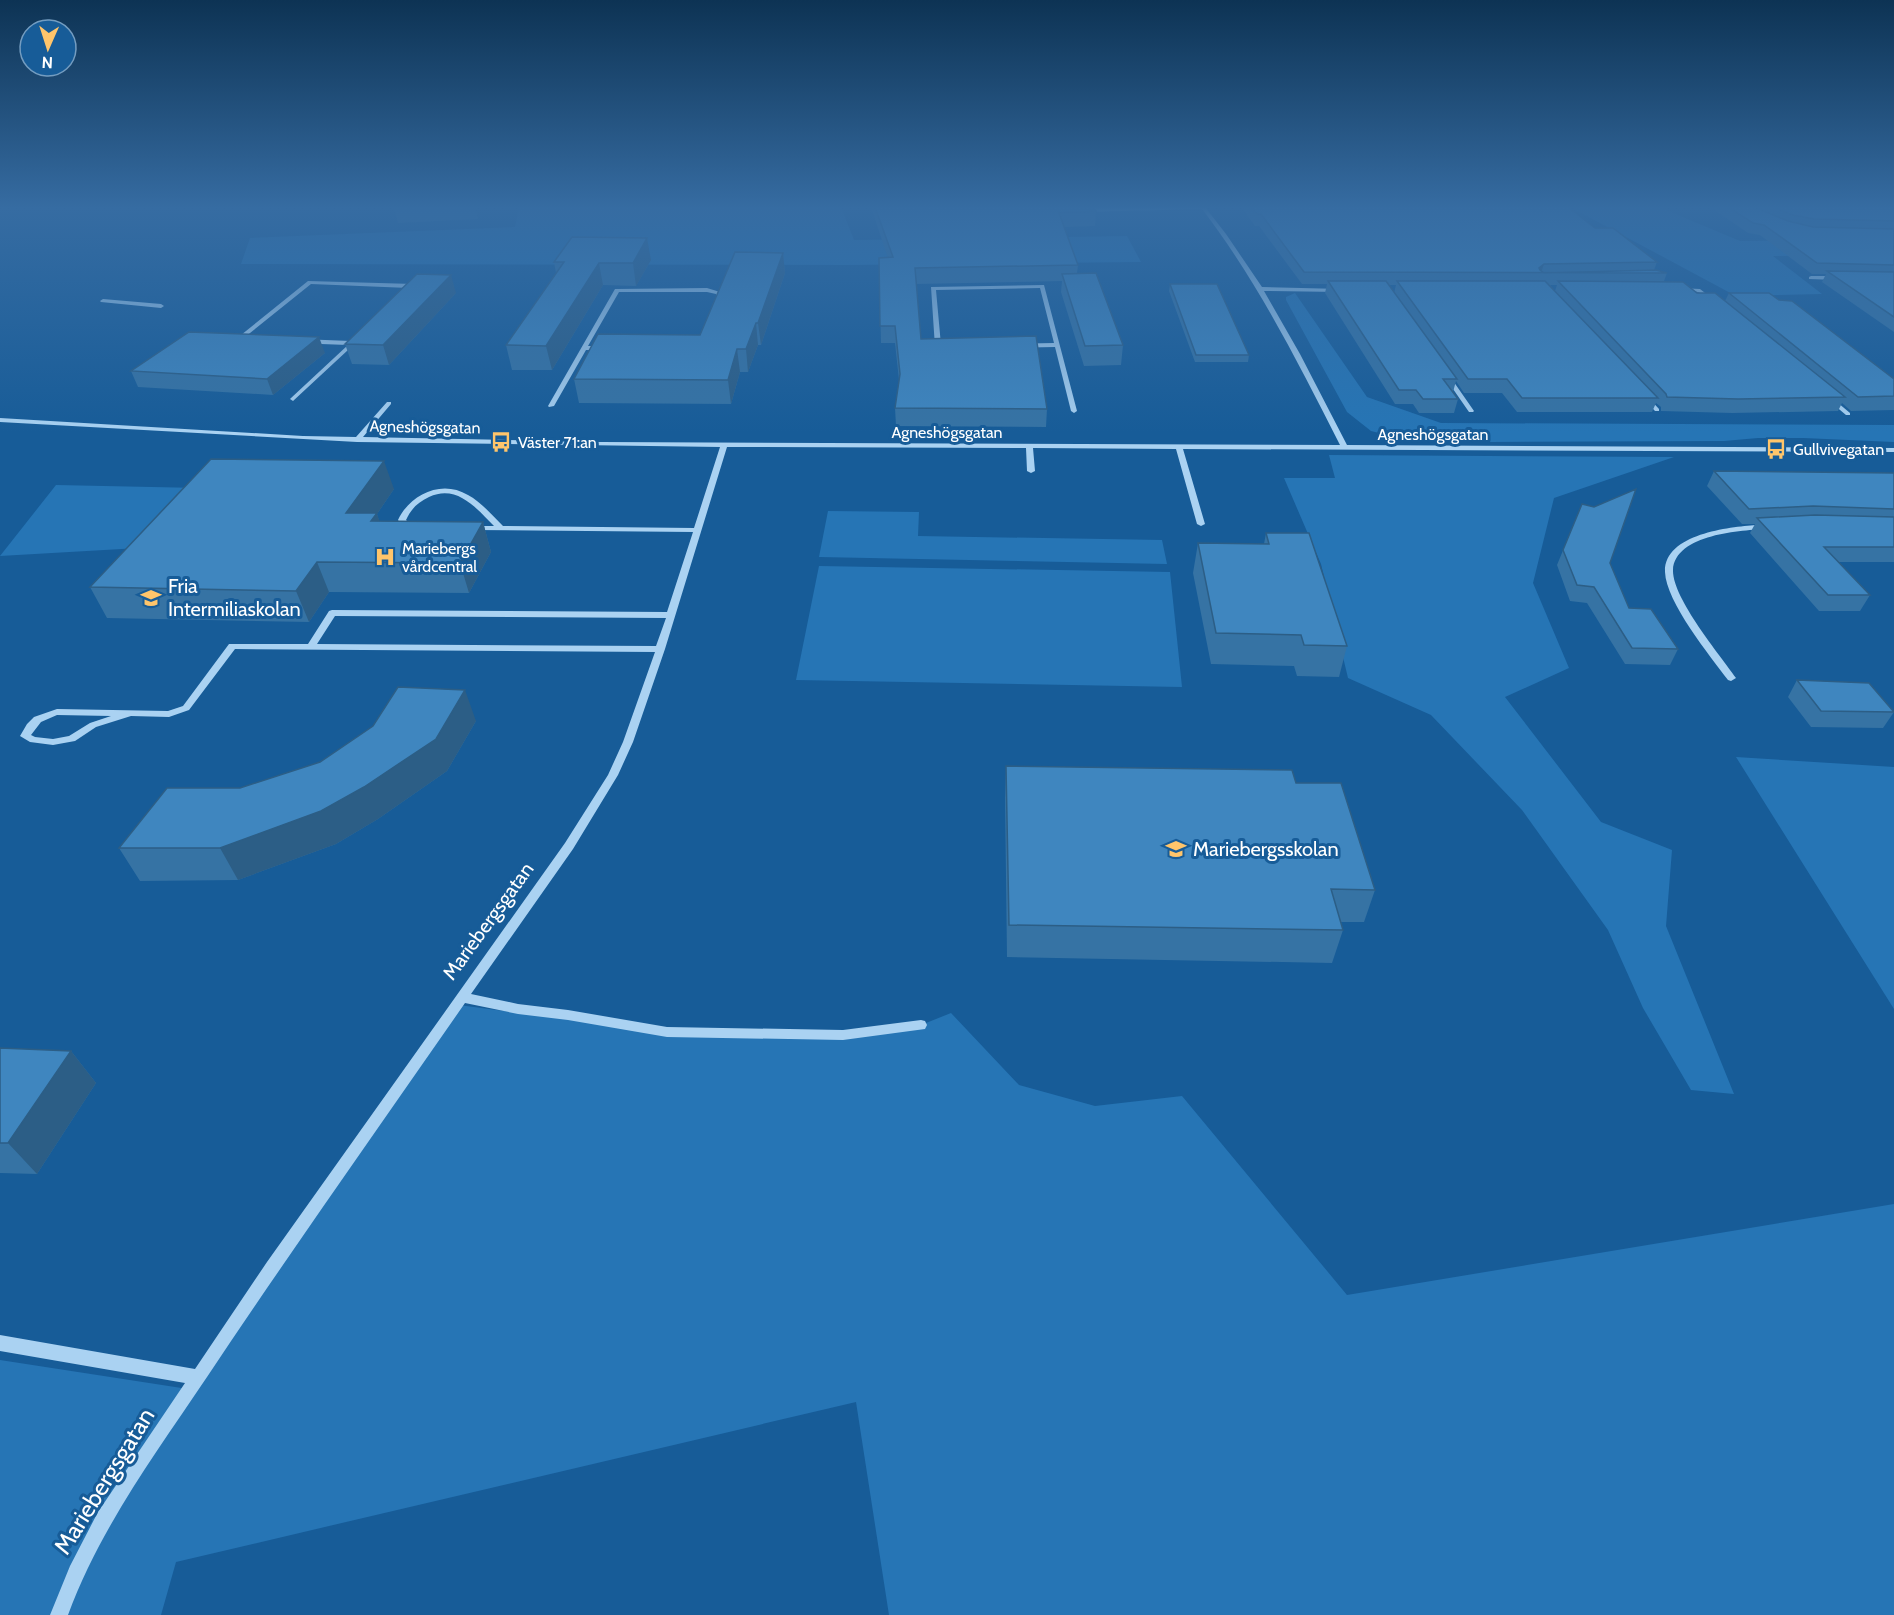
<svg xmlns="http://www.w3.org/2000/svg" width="1894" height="1615" font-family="Cabin,sans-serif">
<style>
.green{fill:#2675b5}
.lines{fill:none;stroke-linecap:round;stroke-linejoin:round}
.minor{fill:#aad2f2;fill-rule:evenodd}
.wall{fill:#3673a4;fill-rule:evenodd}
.shaded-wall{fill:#2c5e86}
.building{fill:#3f86bf;stroke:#2c5e86;stroke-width:1.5}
.labels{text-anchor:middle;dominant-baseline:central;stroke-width:6;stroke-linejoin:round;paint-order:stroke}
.far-street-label{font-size:16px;fill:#fff;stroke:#175c98}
.far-poi-label{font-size:16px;fill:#fff;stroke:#175c98;text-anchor:start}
.poi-label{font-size:20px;fill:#fff;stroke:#175c98;text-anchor:start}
.street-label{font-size:20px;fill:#fff;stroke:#175c98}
.near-street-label{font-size:24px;fill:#fff;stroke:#175c98}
</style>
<rect width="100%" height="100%" fill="#175c98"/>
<path class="green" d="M519 207H841L854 240 1127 236 1141 262 846 265 241 264 250 238 515 227Z
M1570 207H1659L1740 241 1894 240V255L1773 256 1822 294 1736 296Z
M1295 293 1367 397 1441 423 1894 425V442L1803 438H1758L1724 441 1491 442 1387 435 1371 431 1347 412 1286 300V297Z
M1329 455 1674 457 1554 498 1533 583 1569 668 1505 697 1601 822 1672 850 1666 926 1734 1094 1691 1090 1643 1008 1608 930 1522 810 1431 715 1348 678 1321 564 1284 478H1335Z
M56 485 200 488 139 548 0 556Z
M828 511 919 512 918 536 1162 540 1167 564 819 557Z
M819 566 1170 572 1182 687 796 680Z
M1736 757 1894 767V1009Z
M451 1004 667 1032 843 1035 921 1025 951 1013 1019 1085 1095 1106 1182 1096 1347 1295 1894 1204V1615H889L856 1402 176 1562 161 1615H0V1360L188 1389Z"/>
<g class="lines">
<path class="minor" d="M1154 207H1205L1226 234 1262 287 1342 289 1343 290 1340 292 1264 291 1300 354 1347 445 1894 448V452L1183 449 1205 524 1201 526 1197 524 1176 449 1033 448 1035 471 1031 473 1027 471 1026 448 727 447 665 649 633 742 618 775 573 849 471 994 518 1004 568 1010 667 1027 843 1030 921 1020 925 1021 927 1025 925 1029 843 1040 667 1037 568 1020 518 1014 465 1003C379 1127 291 1251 207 1377 156 1453 100 1528 68 1615H50L70 1566 98 1512 185 1383 0 1351V1335L195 1369 267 1262 565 843 608 775 623 742 655 652 235 649 189 710 169 717 131 716 96 727 75 741 53 745 30 742 20 736 27 724 34 717 57 709 168 711 183 706 229 644H308L329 611 332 610 667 612 693 532 472 530H469V526H494C476 508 457 484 429 497 418 502 411 509 406 520L408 522 417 525V529L402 526 398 520C410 494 442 479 468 495 481 502 492 515 503 526L694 528 720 447 357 442 0 422V418L303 436 356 437 387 402H391V404L363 437 600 442 1340 445C1298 363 1258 282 1202 209L1083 212 1080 210 1083 208ZM335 616 666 618 656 646 317 644ZM57 715 111 716 90 723 69 736 53 739 35 737 31 735 41 722Z
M1811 276H1837L1840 278 1837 280 1809 279V277Z
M308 281 414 284 417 286 293 401 290 399 291 398 348 345 239 341 236 339ZM311 284 409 288 351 341 245 337Z
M1044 285 1077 411 1074 413 1071 411 1055 347 938 349 935 347 931 287ZM1040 288 1054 343 941 345 936 290Z
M707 288 720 292 723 297 703 350H586L554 406 549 407 548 406 615 289ZM619 292H707L716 294 717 297 699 347 588 346Z
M1679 288 1700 289 1714 300 1709 301 1697 292 1677 291V289Z
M103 299 161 304 164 306 161 308 101 302 100 301Z
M1445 375H1449L1474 411 1473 412H1469L1444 376Z
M1643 396H1647L1659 409V411H1655L1643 398Z
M1827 397H1831L1850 413V415H1846L1827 399Z
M1756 525H1768L1772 527 1768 529C1742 530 1675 534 1673 570 1672 598 1720 655 1736 678L1731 681 1728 680C1710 656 1666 602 1665 572 1664 534 1729 527 1756 525Z"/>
</g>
<path class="wall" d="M394 207H482L478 219 398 223Z
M871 207H1094L1096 211 1095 226 1064 227 1078 265 1077 273 1123 345 1121 365 1084 366 1061 292 1062 281 916 284 921 339 1047 409 1046 427 896 426 895 408 899 380 895 343H881L879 258H888Z
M1241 207H1568L1595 228 1657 262 1654 270 1667 273 1664 281 1725 301 1729 293 1779 300 1894 379V410L1851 411 1842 403 1838 411 1732 413 1661 411V407L1656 403 1652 412H1517L1502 393H1464L1456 381 1453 392 1458 399 1454 413H1419L1413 404H1395L1325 293 1327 284H1302L1259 226H1255ZM1389 285H1396L1394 293ZM1550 285H1557L1555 291Z
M1710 207H1894V332L1822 282 1826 274H1812L1760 235 1748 233Z
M783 253 785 273 761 345H758L748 372H740L731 404 579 403 574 379 700 335Z
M651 260 636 286 603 285 552 370H512L506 345 556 273 554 262Z
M1170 284 1249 355 1248 362H1195L1169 291Z
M456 293 389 365 352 364 345 344Z
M325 353 273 395 138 387 131 371Z
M1714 471 1894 473V562H1838L1870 595 1860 611H1819L1750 533 1755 524H1742L1707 486Z
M394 489 377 514 379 521 483 522 491 552 469 593 329 592 309 622 107 618 90 587Z
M1582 504 1610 563 1629 608 1678 649 1670 665 1625 664 1587 603 1570 601 1557 565Z
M1266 533 1347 646 1339 677 1297 676 1294 666 1211 664 1193 573 1198 543 1264 544Z
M1797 680 1894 712 1883 728 1811 727 1788 697Z
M476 721 447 771 378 819 336 844 238 880 140 881 119 848 240 788Z
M1006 766 1296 783 1375 890 1364 922H1341L1343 930 1332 963 1007 957 1005 798Z
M0 1048 71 1051 96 1083 37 1174 0 1173Z"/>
<path class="shaded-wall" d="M475 207H482L478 219Z
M647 238 651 260 636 286 633 263Z
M783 253 785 273 761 345 758 323Z
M599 263 603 285 552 370 546 346Z
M1544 264 1541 273 1539 268Z
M451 275 456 293 389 365 383 345Z
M756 323 758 345 748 372 746 349Z
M319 337 325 353 273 395 267 379Z
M737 349 740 372 731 404 728 380Z
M384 461 394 489 377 514 387 543 346 513Z
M483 522 491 552 469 593 460 563Z
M317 562 329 592 309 622 296 591Z
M465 690 476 721 447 771 378 819 336 844 238 880 220 848Z
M71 1051 96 1083 37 1174 8 1143Z"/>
<path class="building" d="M875 207H914L916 208 940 207H1094L1096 211 1059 213 1078 265 915 268 921 339 1036 336 1047 409 895 408 900 374 895 326H880L879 258 893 257Z
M1251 207H1568L1595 228H1613L1657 262 1544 264 1539 268 1540 270 1544 273 1656 270 1667 273 1304 272 1261 214H1257Z
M1728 207H1754L1788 221 1813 227 1894 229V265L1817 263 1764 225 1753 223Z
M1772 207H1894V221L1814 219 1793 215Z
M572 237 647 238 633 263H599L546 346 506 345 564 262H554Z
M735 252 783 253 758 323H756L746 349H737L728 380 574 379 598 334 700 335Z
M1827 271 1894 272V317Z
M1096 273 1123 345 1085 346 1062 274Z
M417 274 451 275 383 345 345 344Z
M1328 281H1386L1457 379H1443L1458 399H1423L1416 390H1399Z
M1397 281H1545L1658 398H1522L1507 379H1468Z
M1558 281 1683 282 1697 293H1715L1845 397 1738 399 1667 397 1666 394Z
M1170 284H1217L1249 355H1196Z
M1729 293H1769L1779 300 1792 301 1894 379V396L1858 397Z
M189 332 319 337 267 379 131 371Z
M211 459 384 461 346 513H377L371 521 483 522 460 563 317 562 296 591 90 587Z
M1714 471 1894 473V509L1813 506 1749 509Z
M1636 489 1610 563 1629 608 1651 609 1678 649 1632 648 1594 587 1577 585 1563 550 1582 504 1594 507Z
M1815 515 1894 517V547H1824L1870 595H1828L1757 518Z
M1266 533H1309L1347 646 1304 645 1301 635 1216 633 1198 543 1269 544Z
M1797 680 1869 683 1894 712 1821 711Z
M398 687 465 690 436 739 364 787 321 811 220 848H119L167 788H240L320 762 373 726Z
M1006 766 1292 770 1296 783H1341L1375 890 1331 889 1343 930 1009 925Z
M0 1048 71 1051 8 1143H0Z"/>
<linearGradient id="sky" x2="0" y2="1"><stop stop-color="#0d3354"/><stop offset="0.48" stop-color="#366ca2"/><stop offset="1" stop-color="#366ca2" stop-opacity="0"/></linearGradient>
<rect width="1894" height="433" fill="url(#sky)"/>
<defs>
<g id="bus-bare" transform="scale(1.62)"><path d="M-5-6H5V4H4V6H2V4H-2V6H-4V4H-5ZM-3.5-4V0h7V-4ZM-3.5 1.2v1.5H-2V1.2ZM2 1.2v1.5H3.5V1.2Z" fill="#ffc56b" stroke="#175c98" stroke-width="2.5" paint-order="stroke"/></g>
<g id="hospital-bare" transform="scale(1.62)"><path d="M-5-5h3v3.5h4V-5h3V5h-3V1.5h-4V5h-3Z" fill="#ffc56b" stroke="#175c98" stroke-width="2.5" paint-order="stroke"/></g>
<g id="school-bare" transform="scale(1.62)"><path d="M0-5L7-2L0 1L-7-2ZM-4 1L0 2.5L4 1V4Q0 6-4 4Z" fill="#ffc56b" stroke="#175c98" stroke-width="2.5" paint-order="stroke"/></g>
</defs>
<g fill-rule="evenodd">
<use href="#bus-bare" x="501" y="442"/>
<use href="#bus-bare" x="1776" y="449"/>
<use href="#hospital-bare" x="385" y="557"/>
<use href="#school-bare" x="151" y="598"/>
<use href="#school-bare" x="1176" y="849"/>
</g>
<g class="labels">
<g class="far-street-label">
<text transform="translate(425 427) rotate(1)">Agneshögsgatan</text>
<text x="947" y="432">Agneshögsgatan</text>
<text x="1433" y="434">Agneshögsgatan</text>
</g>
<g class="far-poi-label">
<text x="518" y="442">Väster 71:an</text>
<text x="1793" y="449">Gullvivegatan</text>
<text x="402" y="548">Mariebergs<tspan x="402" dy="18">vårdcentral</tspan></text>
</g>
<g class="poi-label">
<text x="168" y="586">Fria<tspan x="168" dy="23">Intermiliaskolan</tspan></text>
<text x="1193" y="849">Mariebergsskolan</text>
</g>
<g class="street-label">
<text transform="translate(488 921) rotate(-54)">Mariebergsgatan</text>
</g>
<g class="near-street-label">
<text transform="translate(104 1481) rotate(-58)">Mariebergsgatan</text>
</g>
</g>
<g transform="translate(48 48) rotate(183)"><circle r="28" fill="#175c98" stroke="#749dc1" stroke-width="1.5"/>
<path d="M0-4.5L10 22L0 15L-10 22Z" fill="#ffc56b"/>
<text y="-9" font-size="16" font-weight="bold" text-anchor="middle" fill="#ffffff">N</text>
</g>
</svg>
